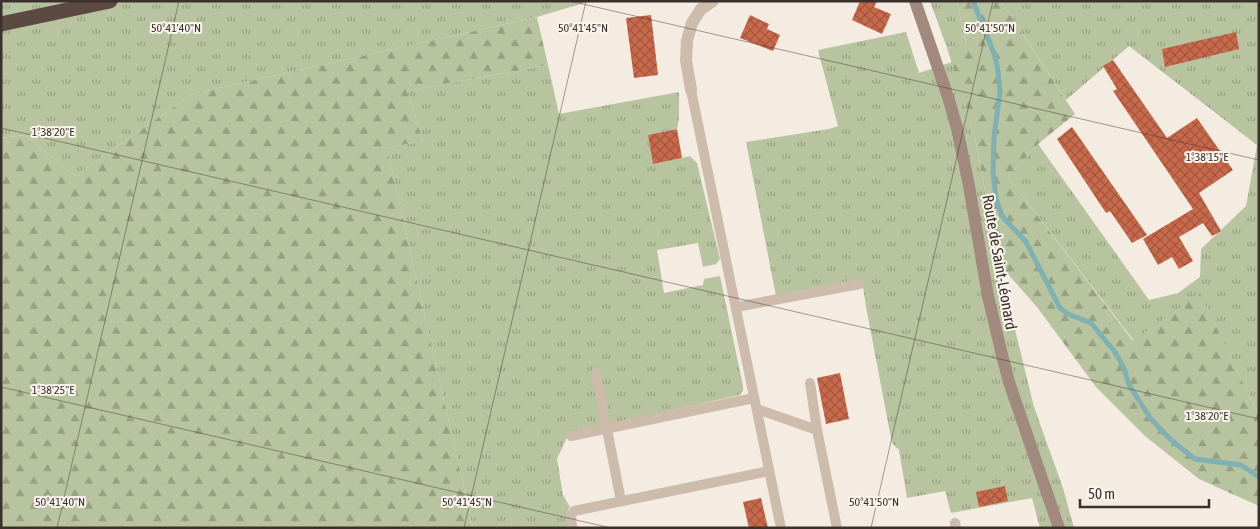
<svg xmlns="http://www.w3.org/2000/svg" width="1260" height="529" font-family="'Asap Condensed',sans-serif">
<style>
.grass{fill:url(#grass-tufts)}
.forest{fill:url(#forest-firs)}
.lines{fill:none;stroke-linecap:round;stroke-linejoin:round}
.stream{stroke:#7fb0b2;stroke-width:5}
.building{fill:url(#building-cross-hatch)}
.lane{stroke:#cdbbac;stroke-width:10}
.street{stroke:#cdbbac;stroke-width:12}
.secondary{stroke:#a18a7d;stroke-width:12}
.highway{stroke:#5c4a42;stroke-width:15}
.ticks{fill:none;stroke:#3b302b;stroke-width:1;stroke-opacity:0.45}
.labels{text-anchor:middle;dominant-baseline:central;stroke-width:4;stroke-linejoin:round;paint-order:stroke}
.street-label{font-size:16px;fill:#3b302b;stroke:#fbf5ee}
.ticks-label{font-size:12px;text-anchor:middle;fill:#3b302b;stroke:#fbf5ee;stroke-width:4;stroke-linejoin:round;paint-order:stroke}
</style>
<defs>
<pattern id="grass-tufts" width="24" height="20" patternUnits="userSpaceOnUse" patternTransform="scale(1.25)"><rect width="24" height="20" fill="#b8c4a0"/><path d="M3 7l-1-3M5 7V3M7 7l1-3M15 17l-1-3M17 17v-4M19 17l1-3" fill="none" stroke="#97a083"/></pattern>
<pattern id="forest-firs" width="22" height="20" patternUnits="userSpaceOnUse" patternTransform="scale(1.25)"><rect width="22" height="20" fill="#b8c4a0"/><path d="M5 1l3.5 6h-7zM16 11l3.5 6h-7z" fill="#97a083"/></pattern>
<pattern id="building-cross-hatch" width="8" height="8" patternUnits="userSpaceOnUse" patternTransform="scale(1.25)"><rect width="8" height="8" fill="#c8694b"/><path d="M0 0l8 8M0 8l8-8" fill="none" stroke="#a4573f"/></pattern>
</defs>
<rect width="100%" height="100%" fill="#f4ebe1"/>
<path class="grass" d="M1 1H590L537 17 192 94 75 176 25 135 1 138Z
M930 1H957L966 45 947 48Z
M1001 1H1259V416L1200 294 1134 341 1008 177 1038 144 1149 300 1178 293 1200 277 1201 249 1246 206 1257 145 1129 46 1066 100Z
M906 32 919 73 952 62 975 138 999 264 1034 407 1063 488 1074 528H1040L1032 498 951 513 945 491 907 498 899 450 892 443 866 307 862 280 776 296 746 142 829 129 838 126 818 50Z
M548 65 559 114 679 92V118L677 129 648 135 653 164 682 158 690 156 697 163 720 259 716 264 703 267 698 243 657 250 664 293 703 285 704 279 720 276 743 386V390L740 395 569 433 557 459 563 495 570 507C564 514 567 519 568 528H473L387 148 423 141 407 91Z"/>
<path class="forest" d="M957 1H1001L1075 114 1038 144 1008 177 1133 341 1200 293 1259 416V506L1199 479 1145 436 1096 387 1037 307 999 264 975 138 947 48 966 44Z
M537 17 548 65 407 91 423 141 387 148 473 528H1V138L25 135 75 176 192 94Z"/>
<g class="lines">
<path class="stream" d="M973 1 995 56 998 71 1000 92 994 137 993 173 996 198 1002 216 1026 242 1060 308 1068 314 1091 323 1115 352 1124 368 1129 385 1151 419 1171 440 1195 459 1241 465 1259 477"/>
</g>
<path class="building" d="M860 1H877L874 7 891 14 882 34 852 20Z
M651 15 658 75 634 78 626 18Z
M750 15 769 24 767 29 780 35 773 51 740 38Z
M1236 32 1239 49 1165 67 1162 49Z
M1113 60 1167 138 1197 118 1233 170 1199 193 1221 231 1212 236 1203 223 1179 237 1193 261 1179 269 1172 257 1158 265 1143 239 1193 209 1113 91 1117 89 1103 66Z
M1072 127 1147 235 1132 243 1110 211 1106 213 1057 139Z
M677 129 682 158 653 164 648 135Z
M840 373 849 419 826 424 817 378Z
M1005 486 1008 501 979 507 976 492Z
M761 498 768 528H749L743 502Z"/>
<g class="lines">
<path class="lane" d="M691 90 781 528
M736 307 860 284
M596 373 621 501
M810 383 817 430 837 528
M757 409 817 430
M571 436 754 398
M955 523 956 528
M572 528 571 515 574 511 769 471"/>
<path class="street" d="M691 90 686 60 687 41 692 23 701 9 713 1"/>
<path class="secondary" d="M915 1 948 97 957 128 969 186 988 296 1002 355 1009 382 1059 528"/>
<path class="highway" d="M1 24 110 1"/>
</g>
<path class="ticks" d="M570 1 1259 160M1 128 1259 419M1 387 611 528M57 528 179 1M464 528 586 1M871 528 993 1"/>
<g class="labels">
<g class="street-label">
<text transform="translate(1000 262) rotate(80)">Route de Saint-Léonard</text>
</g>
</g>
<g class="ticks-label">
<text x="176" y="32">50°41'40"N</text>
<text x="583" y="32">50°41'45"N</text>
<text x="990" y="32">50°41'50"N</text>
<text x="53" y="136">1°38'20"E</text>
<text x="1207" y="161">1°38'15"E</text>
<text x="53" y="394">1°38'25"E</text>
<text x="1207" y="420">1°38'20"E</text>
<text x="60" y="506">50°41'40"N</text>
<text x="467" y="506">50°41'45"N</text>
<text x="874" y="506">50°41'50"N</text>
</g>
<rect width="1260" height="529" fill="none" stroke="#3b302b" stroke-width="5"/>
<path d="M1080 499v8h129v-8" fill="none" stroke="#3b302b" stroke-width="2.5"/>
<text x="1088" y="499" font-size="15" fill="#3b302b" stroke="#fbf5ee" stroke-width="4" paint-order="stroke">50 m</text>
</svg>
